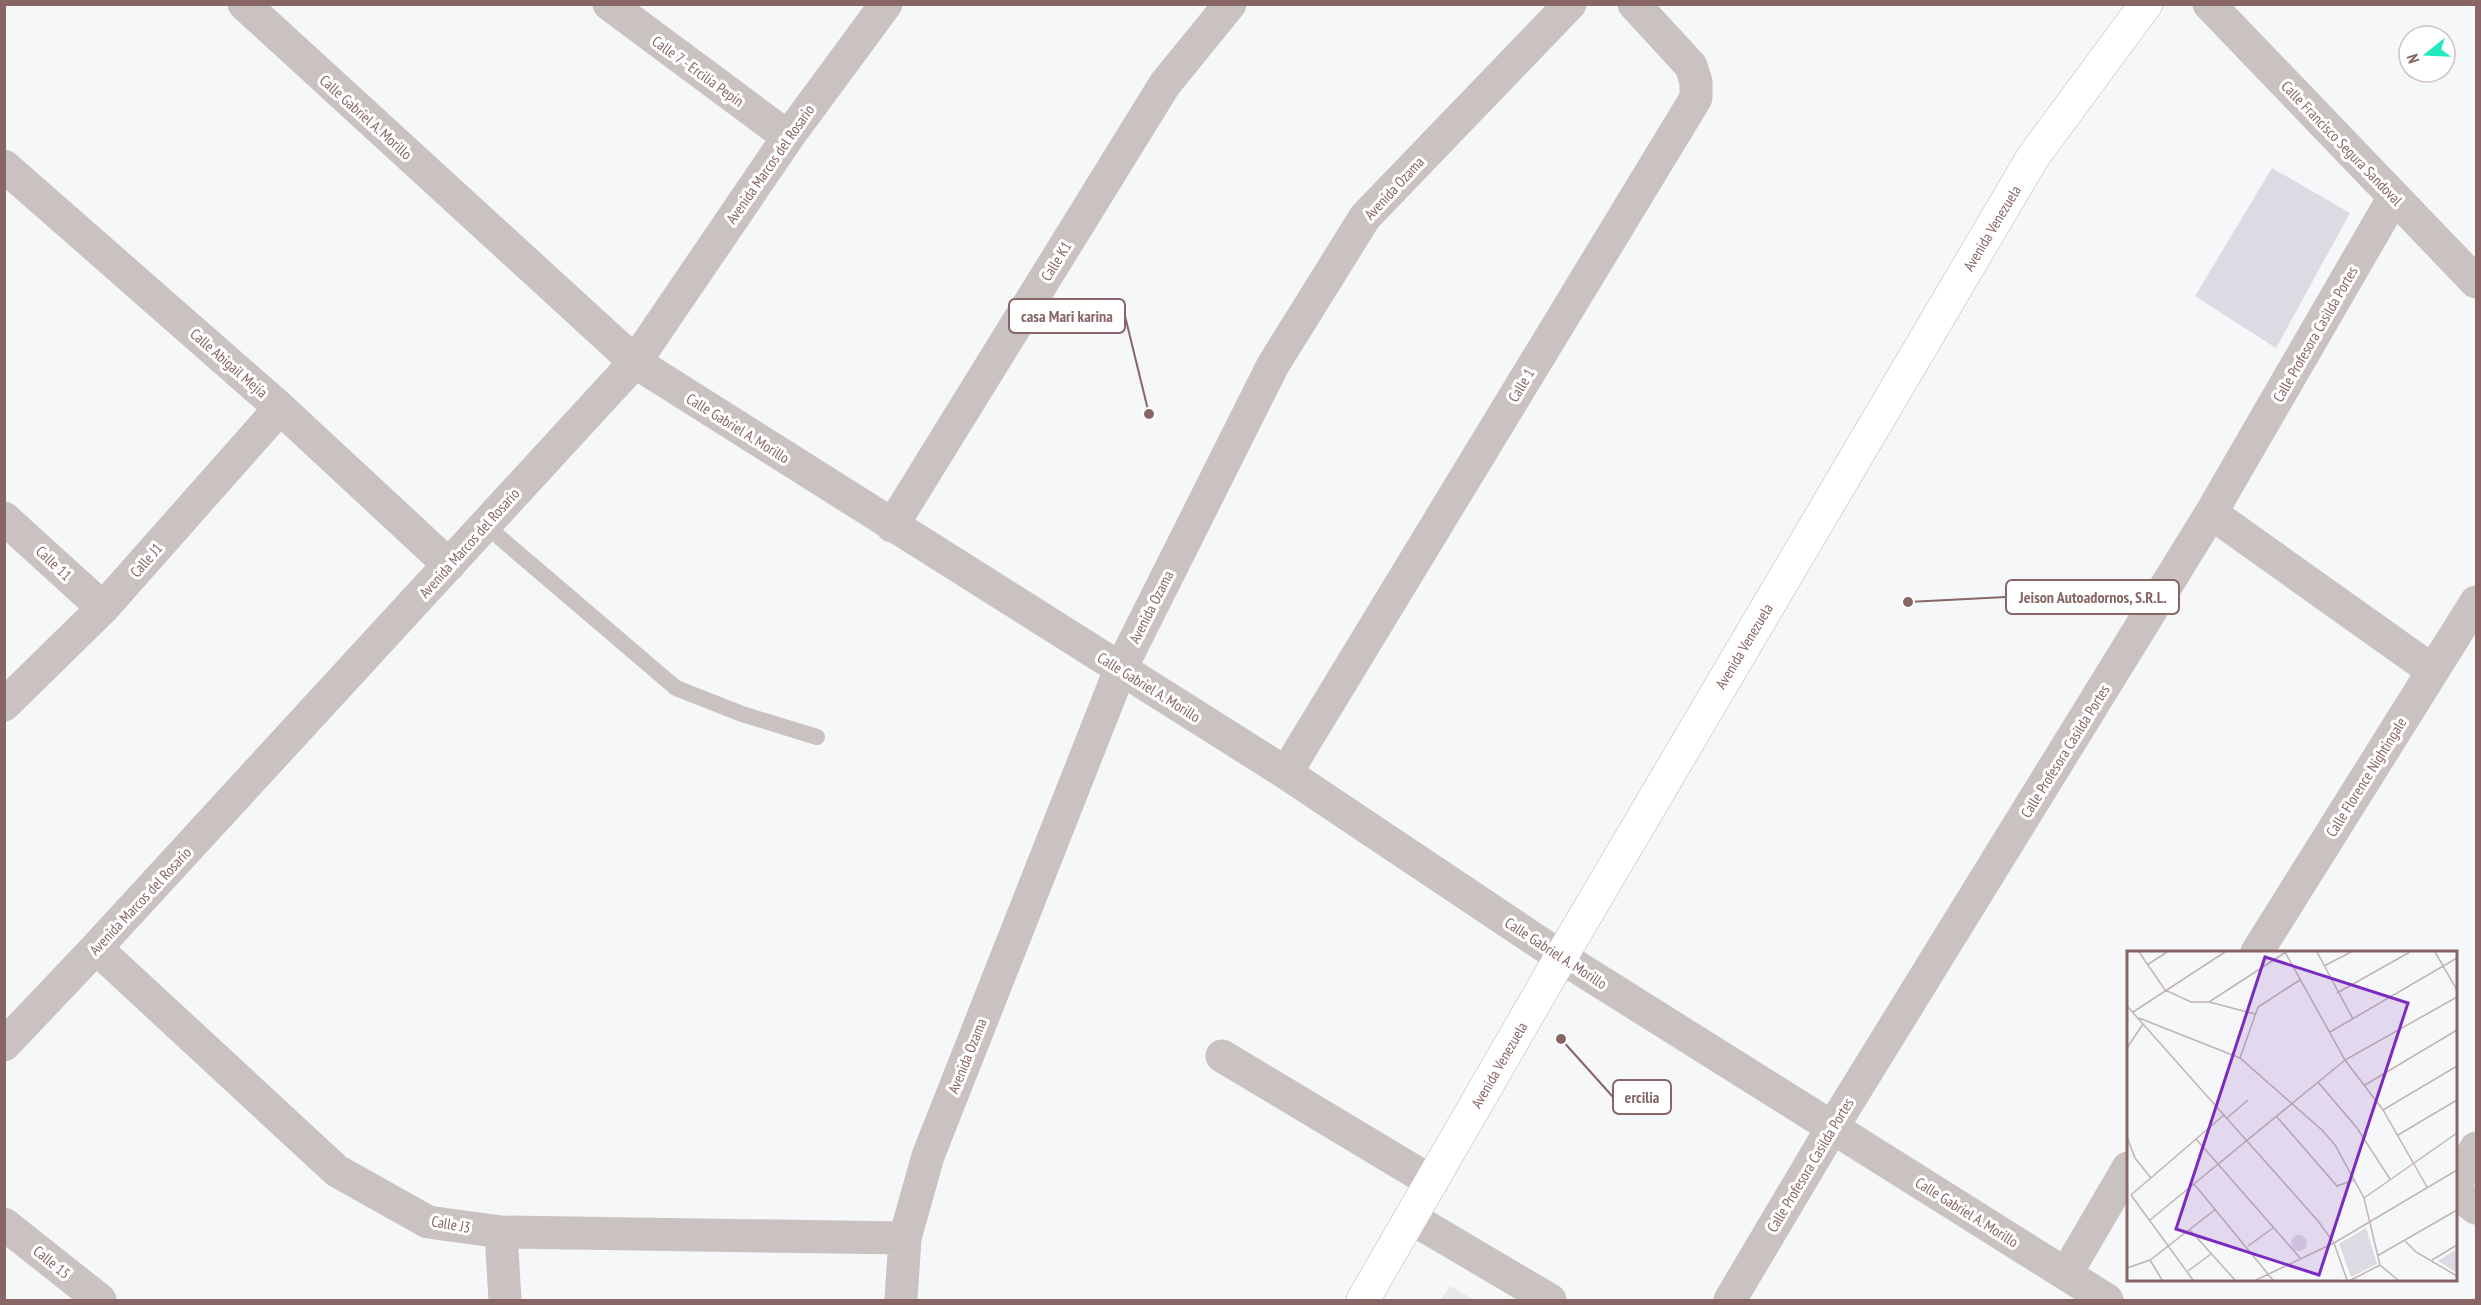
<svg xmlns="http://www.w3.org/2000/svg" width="2481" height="1305" font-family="'PT Sans Narrow',sans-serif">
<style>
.built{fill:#e9e8e9}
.green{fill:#dcdbe4}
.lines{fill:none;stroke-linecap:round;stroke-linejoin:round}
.primary-casing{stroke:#beb4b4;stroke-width:34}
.lane{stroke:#cac1c1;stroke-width:16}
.street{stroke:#cac1c1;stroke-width:33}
.primary{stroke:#fff;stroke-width:33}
.labels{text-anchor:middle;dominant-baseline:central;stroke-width:6;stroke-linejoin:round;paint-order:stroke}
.street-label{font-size:15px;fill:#866;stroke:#fff}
.inset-road{fill:none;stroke:#c2b4b5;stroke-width:1.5}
.view{fill:#7b2cbf;fill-opacity:0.15;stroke:#7b2cbf;stroke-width:3}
.inset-edge{fill:none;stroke:#866;stroke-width:3}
.leader{fill:none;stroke:#866;stroke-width:2}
.callout-dot{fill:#866;stroke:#fff;stroke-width:2}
.callout{fill:#fff;stroke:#866;stroke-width:2}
.callout-label{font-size:16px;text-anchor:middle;font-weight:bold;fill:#866}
</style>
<rect width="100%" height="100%" fill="#f5f7f8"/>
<path class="built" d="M1450 1286 1474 1300H1441Z"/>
<path class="green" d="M2272 168 2350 213 2276 348 2195 296Z"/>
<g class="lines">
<g class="primary-casing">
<path id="primary" d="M1363 1300 1561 957 2033 157 2146 4"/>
</g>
<path class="lane" d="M485 525 676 688 742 714 817 737"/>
<path class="street" d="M244 4 635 362 1286 773 1561 957 2107 1300
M609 4 788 137
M2209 4 2476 282
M4 166 280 408 449 565
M2211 513 2433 671
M4 518 103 608
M892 526 1165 84 1230 4
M4 705 103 608 280 408
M1286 773 1696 98V82L1691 66 1634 4
M96 948 337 1171 428 1222 501 1232 905 1238
M2257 952 2476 602
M4 1045 96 948 635 362 788 137 886 4
M1222 1056 1432 1182
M2456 1184 2476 1148
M2456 1193 2476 1208
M1411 1218 1550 1300
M4 1224 100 1300
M501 1232 505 1300
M2066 1274 2128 1168
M901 1300 905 1238 928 1156 1120 670 1273 365 1365 217 1570 4
M1730 1300 1832 1128 2211 513 2394 197"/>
<use href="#primary" class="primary"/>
</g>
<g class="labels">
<g class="street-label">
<text transform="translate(698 71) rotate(36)">Calle 7 - Ercilia Pepín</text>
<text transform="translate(366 117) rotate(42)">Calle Gabriel A. Morillo</text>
<text transform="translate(2342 143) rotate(46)">Calle Francisco Segura Sandoval</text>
<text transform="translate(770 164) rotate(-55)">Avenida Marcos del Rosario</text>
<text transform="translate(1394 188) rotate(-47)">Avenida Ozama</text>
<text transform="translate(1992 228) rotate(-59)">Avenida Venezuela</text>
<text transform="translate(1056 261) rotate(-58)">Calle K1</text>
<text transform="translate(2315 334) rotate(-60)">Calle Profesora Casilda Portes</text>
<text transform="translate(229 363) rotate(41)">Calle Abigail Mejía</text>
<text transform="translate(1521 385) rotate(-59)">Calle 1</text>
<text transform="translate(738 428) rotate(32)">Calle Gabriel A. Morillo</text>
<text transform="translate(469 543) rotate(-48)">Avenida Marcos del Rosario</text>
<text transform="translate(146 560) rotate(-49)">Calle J1</text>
<text transform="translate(54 563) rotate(43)">Calle 11</text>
<text transform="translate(1151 607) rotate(-63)">Avenida Ozama</text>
<text transform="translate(1744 646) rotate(-59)">Avenida Venezuela</text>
<text transform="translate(1149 687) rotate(32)">Calle Gabriel A. Morillo</text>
<text transform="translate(2065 751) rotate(-58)">Calle Profesora Casilda Portes</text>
<text transform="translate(2366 777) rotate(-58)">Calle Florence Nightingale</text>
<text transform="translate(140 901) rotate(-47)">Avenida Marcos del Rosario</text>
<text transform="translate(1556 953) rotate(33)">Calle Gabriel A. Morillo</text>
<text transform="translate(967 1056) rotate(-68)">Avenida Ozama</text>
<text transform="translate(1499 1065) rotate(-60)">Avenida Venezuela</text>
<text transform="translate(1810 1165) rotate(-59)">Calle Profesora Casilda Portes</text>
<text transform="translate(1967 1212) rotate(32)">Calle Gabriel A. Morillo</text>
<text transform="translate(451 1224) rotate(10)">Calle J3</text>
<text transform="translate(52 1262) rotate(39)">Calle 15</text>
</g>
</g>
<g transform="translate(2127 951)">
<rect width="330" height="330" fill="#f5f7f8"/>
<path d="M239 277 250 313 224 326 212 293ZM164 292a8 8 0 1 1 16 0a8 8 0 1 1-16 0ZM330 298V322L311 310Z" fill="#dcdbe4"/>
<path class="inset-road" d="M12 1 38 39 64 51H82L128 63M158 1 218 109 256 159 300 236M190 1 226 68M308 1 330 39M20 14 40 1M197 15 224 1M210 42 283 1M82 51 159 1M0 55 191 270 207 292 220 329M6 61 98 1M12 67 113 107 195 179 208 194 237 247 253 314 271 329M203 81 330 7M0 97 16 73M113 107 131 56 173 29M191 131 230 177 263 228M238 134 330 79M256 159 330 115M150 166 210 235 227 229M100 167 121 149M271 184 330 149M0 186 8 207 24 227M69 188 174 308M67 233 146 329M4 244 97 164M4 244 66 329M237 247 330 182M23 269 218 109 330 46M63 279 108 329M278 290 289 301 330 325M207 292 330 219M121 295 146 277M250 305 330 259M23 309 35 329M305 309 330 294M0 317 23 309 89 258M61 320 84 303M129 329 207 292M224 329 253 314"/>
<path class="view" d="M138 6 281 52 192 324 49 278Z"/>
<rect width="330" height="330" class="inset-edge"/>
</g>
<path class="leader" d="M1149 414L1125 316M1908 602L2006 597M1561 1039L1613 1097"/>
<g class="callout-dot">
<circle cx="1149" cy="414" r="6"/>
<circle cx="1908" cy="602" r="6"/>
<circle cx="1561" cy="1039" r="6"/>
</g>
<g class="callout">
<rect x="1009" y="299" width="116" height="34" rx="6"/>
<rect x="2006" y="580" width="173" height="34" rx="6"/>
<rect x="1613" y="1080" width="58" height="34" rx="6"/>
</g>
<g class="callout-label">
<text x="1067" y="322">casa Mari karina</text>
<text x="2093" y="603">Jeison Autoadornos, S.R.L.</text>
<text x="1642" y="1103">ercilia</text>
</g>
<rect width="2481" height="1305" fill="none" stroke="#886666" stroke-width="12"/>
<g transform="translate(2427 54) rotate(252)"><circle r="28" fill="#ffffff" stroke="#cfc2c2" stroke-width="1.5"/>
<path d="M0-4.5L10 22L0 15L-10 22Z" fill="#23eabe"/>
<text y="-9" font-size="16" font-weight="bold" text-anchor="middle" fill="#886666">N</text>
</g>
</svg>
